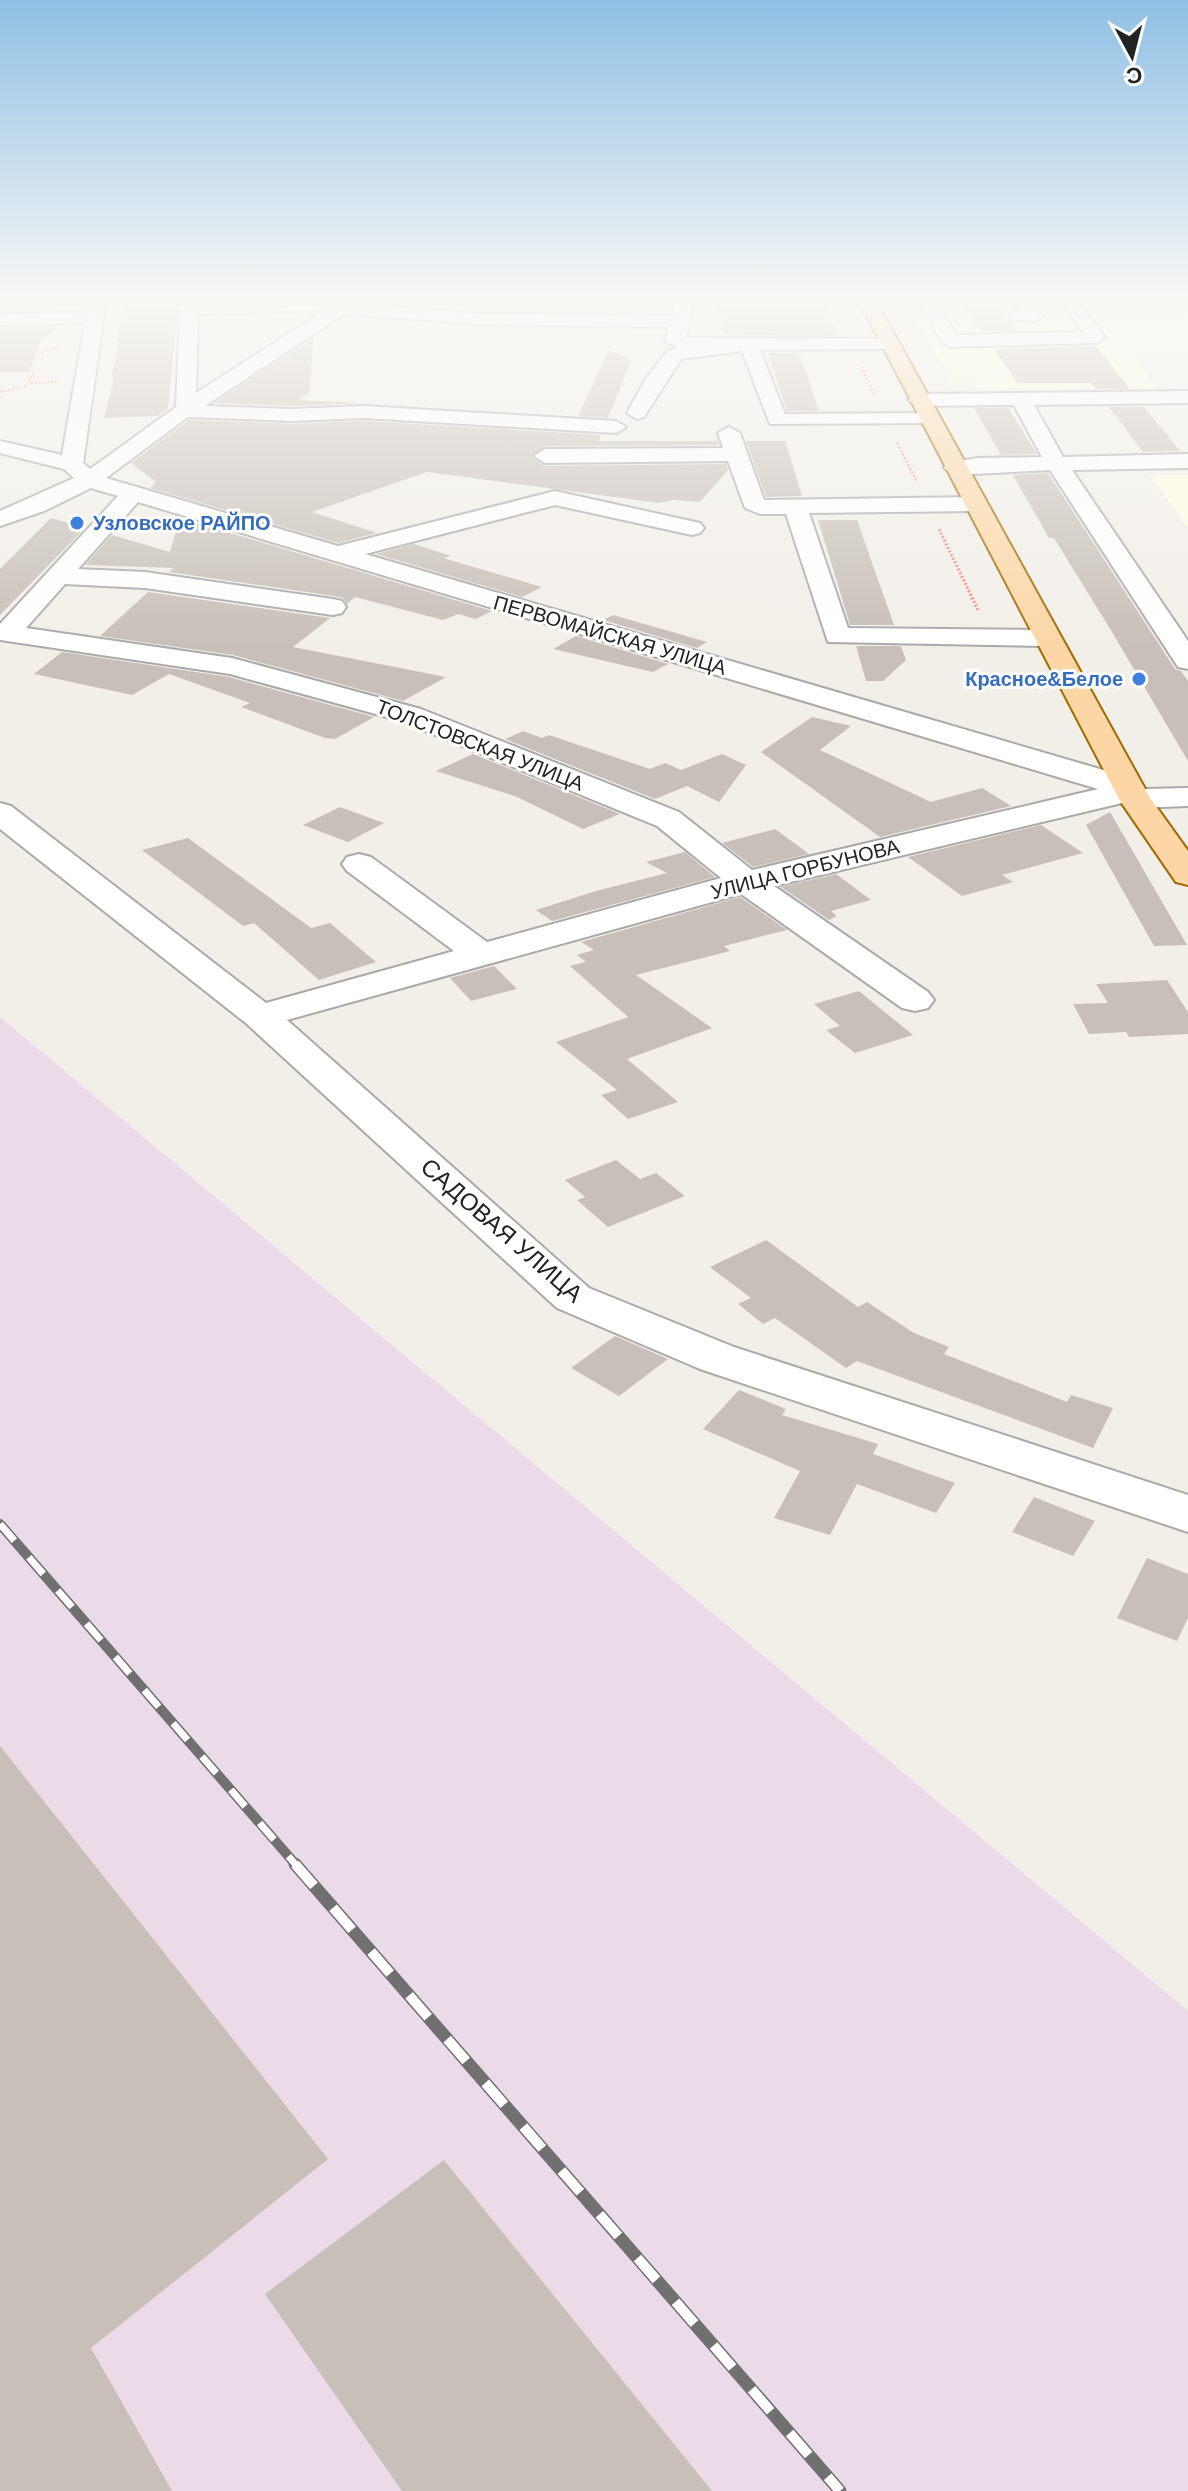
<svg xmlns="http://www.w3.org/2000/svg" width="1188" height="2491" font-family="Helvetica,sans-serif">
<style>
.industrial{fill:#ebdbe8}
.education{fill:#ffffe5}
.building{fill:#c7bfb8}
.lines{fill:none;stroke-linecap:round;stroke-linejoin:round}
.minor-casing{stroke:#a9a9a9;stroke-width:4}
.major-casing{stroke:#a06b00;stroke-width:4}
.path-far1{stroke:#fa8072;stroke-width:2;stroke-dasharray:2 2;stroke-linecap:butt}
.path{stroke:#fa8072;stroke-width:3;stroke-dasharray:2 2;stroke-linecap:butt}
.minor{fill:#fff;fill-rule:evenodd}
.major{fill:#fcd6a4;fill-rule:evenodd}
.rail-far1-casing{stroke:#707070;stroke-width:10}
.rail-casing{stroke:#707070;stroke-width:13}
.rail-far1{stroke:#fff;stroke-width:7;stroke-dasharray:22;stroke-linecap:butt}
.rail{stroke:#fff;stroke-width:10;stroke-dasharray:29;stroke-linecap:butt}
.shop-dot{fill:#3f7fe0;stroke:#fff;stroke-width:3}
.labels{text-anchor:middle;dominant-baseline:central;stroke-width:6;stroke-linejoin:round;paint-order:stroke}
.far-shop-label{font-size:20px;font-weight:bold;fill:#366cbe;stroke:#fff;text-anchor:start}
.far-street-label{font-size:20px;fill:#222;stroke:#fff}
.street-label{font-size:24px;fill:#222;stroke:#fff}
</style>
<rect width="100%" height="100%" fill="#f2efe9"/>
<path class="industrial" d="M0 1017 1188 2011V2491H0Z"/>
<path class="education" d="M904 301H1188V350L1134 352 1155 389 975 388 971 382H953Z
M1150 475H1188V528Z"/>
<path class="building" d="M178 301 171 307 177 313 168 409 158 416 104 418 114 379H111L119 342H116L125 302Z
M716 301 824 303 839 336 725 335Z
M962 304H998L1017 331H981Z
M55 327 53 332 41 340 29 372H0V328Z
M314 338 309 393 298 400 508 410 364 403 292 406 214 403Z
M1096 346 1130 389H1096L1091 383H1018L994 349Z
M609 350 632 360 608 418 578 416Z
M768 353H799L819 411H787Z
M1109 407H1144L1180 451 1143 452Z
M974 408H1008L1037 454 1001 455Z
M189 420 292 424 364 421 601 435 599 441H717L719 445 545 446 531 457 545 466 726 464 728 470 700 502 673 500 659 503 427 472 312 512 377 533 338 543 150 488 156 482 131 463Z
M746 441H785L802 496 766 497Z
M1048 473 1175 669 1181 671 1188 681V761L1112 632 1054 538H1049L1013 475Z
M51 518 85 528 0 615V569Z
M180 518 492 611 476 619 458 614 443 620 355 597 347 604 343 598 334 596 169 572 174 568 85 565 112 535 170 552Z
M818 520H857L894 625H850Z
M414 544 451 556 443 558 542 587 522 597 376 554Z
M148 592 330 618 293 647 446 677 403 701 233 655 100 636Z
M613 615 707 642 697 648 603 620Z
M576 636 668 664 653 672 553 649Z
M856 646H901L906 660 883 681H866Z
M62 652 229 677 374 717 335 739 325 738 241 707 250 703 169 674 132 695 34 674Z
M812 717 851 726 820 750 931 802 982 788 1011 806 880 837 761 752Z
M523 731 542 738 549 735 650 769 665 763 681 770 722 754 746 765 719 802 687 786 655 799 505 739Z
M473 754 620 814 583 829 515 796 436 771Z
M340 807 384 823 348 842 303 825Z
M1110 812 1187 945 1154 946 1086 825Z
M1041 825 1083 853 1002 875 1013 882 962 896 908 857Z
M775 829 809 854 753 867 722 843Z
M188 838 311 928 330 923 376 962 319 980 254 923 243 926 142 850Z
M685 852 715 877 552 921 536 910 596 891 667 873 646 862Z
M836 874 871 900 831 911 837 916 829 920 781 887Z
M740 897 787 930 724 946 730 951 636 975 712 1028 627 1059 678 1102 628 1119 601 1095 617 1090 556 1042 628 1017 570 966 586 962 577 955 594 950 581 942Z
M494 966 517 989 471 1001 450 978Z
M1167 980 1188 1012V1034L1129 1037 1126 1032 1089 1034 1073 1004 1108 1003 1096 984Z
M859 991 913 1035 855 1053 826 1030 840 1026 814 1004Z
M616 1160 640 1179 656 1173 685 1196 608 1227 577 1200 585 1197 565 1180Z
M766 1240 858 1307 867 1302 914 1333 949 1347 944 1354 1067 1402 1071 1395 1113 1408 1093 1448 857 1361 846 1368 775 1318 763 1324 738 1304 751 1298 710 1267Z
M615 1336 668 1359 619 1396 571 1368Z
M739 1390 786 1409 782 1415 878 1444 873 1454 955 1483 936 1513 857 1484 830 1535 774 1518 800 1471 703 1429Z
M1034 1497 1095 1521 1073 1556 1012 1532Z
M1147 1558 1188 1574V1618L1177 1641 1117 1618Z
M0 1746 328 2159 91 2348 172 2491H0Z
M444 2160 712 2491H402L265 2294Z"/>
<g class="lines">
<g class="minor-casing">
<path id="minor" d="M88 301H106L83 463 90 469 176 407 180 312 174 307 183 302 335 301 478 314 672 316 676 301H694L686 338 895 339 897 343 888 349 760 350 785 414 929 413 936 415 939 419 936 423 770 424 742 351 681 359 644 417 637 419 627 413 646 379 668 350 679 348 665 341 669 327 478 324 344 314 205 406 292 409 364 406 616 421 626 427 616 433 364 418 292 421 188 417 106 478 338 546 555 491 700 523 704 528 700 533 692 535 555 505 365 554 1110 772 1142 784 1145 789 1188 788V806L1135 808 1122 803 774 886 928 992 934 1000 928 1008 915 1011 902 1008 741 894 287 1020 589 1288 734 1347 1188 1495V1532L700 1369 557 1308 247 1024 0 829V803L11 806 266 1003 454 951 347 871 342 864 347 857 359 854 371 857 487 942 721 878 657 826 401 721 230 674 0 640V624L118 496 91 488 44 511 0 526V511L74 478 64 469 0 453V441L62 455 85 323 0 325V315L86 312ZM325 310 196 393 198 314ZM138 502 1088 786 1098 789 752 870 679 812 421 709 232 658 26 628 65 584 145 588 333 615 342 613 346 607 342 601 333 599 145 572 78 569Z
M920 301H937L956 335 1083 332 1061 301H1078L1105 337 1096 343 950 347 941 341Z
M1015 301H1032L1043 316 1034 321 1012 320 1009 316 1012 312 1021 311Z
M1188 391V403L1034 405 1063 457 1188 454V468L1072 470 1188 641V669L1178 667 1050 470 955 475 944 468 947 463 978 458 1042 457 1014 405 918 406 908 400 918 394Z
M729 427 740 433 764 500 974 497 982 499 986 504 982 509 974 511 809 513 848 628 1046 630 1056 632 1059 638 1056 644 1046 646 828 642 786 514H760L745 508 728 461 545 463 534 456 545 449 723 448 718 433Z"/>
</g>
<g class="major-casing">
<path id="major" d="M859 301H876L1150 798 1188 851V885L1176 882 1119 799Z"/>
</g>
<path class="path-far1" d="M42 353 61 345
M861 367 874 394
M31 383 57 382
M0 392 26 386 34 372
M897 443 916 480"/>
<path class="path" d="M939 529 978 610"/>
<use href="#minor" class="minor"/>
<use href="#major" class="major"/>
<g class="rail-far1-casing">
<path id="rail-far1" d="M0 1524 297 1866"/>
</g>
<g class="rail-casing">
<path id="rail" d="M295 1864 840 2491"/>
</g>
<use href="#rail-far1" class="rail-far1"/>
<use href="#rail" class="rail"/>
</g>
<linearGradient id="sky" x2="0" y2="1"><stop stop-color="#8fc0e4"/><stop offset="0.46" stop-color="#f9f8f5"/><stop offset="1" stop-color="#f9f8f5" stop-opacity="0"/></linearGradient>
<rect width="1188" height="650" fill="url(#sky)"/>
<g class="shop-dot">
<circle cx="77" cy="523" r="8"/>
<circle cx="1139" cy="679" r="8"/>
</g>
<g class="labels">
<g class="far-shop-label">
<text x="93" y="523">Узловское РАЙПО</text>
<text x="1123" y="679" text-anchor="end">Красное&amp;Белое</text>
</g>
<g class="far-street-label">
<text transform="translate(610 635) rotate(16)">ПЕРВОМАЙСКАЯ УЛИЦА</text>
<text transform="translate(480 745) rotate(21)">ТОЛСТОВСКАЯ УЛИЦА</text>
<text transform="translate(805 869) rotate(-14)">УЛИЦА ГОРБУНОВА</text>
</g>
<g class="street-label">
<text transform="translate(502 1230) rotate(41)">САДОВАЯ УЛИЦА</text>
</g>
</g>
<g transform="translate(1132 56) rotate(173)" stroke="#ffffff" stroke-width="6" paint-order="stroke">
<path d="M0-6L14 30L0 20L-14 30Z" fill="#222222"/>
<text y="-12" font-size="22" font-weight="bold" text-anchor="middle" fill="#222222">С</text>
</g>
</svg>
